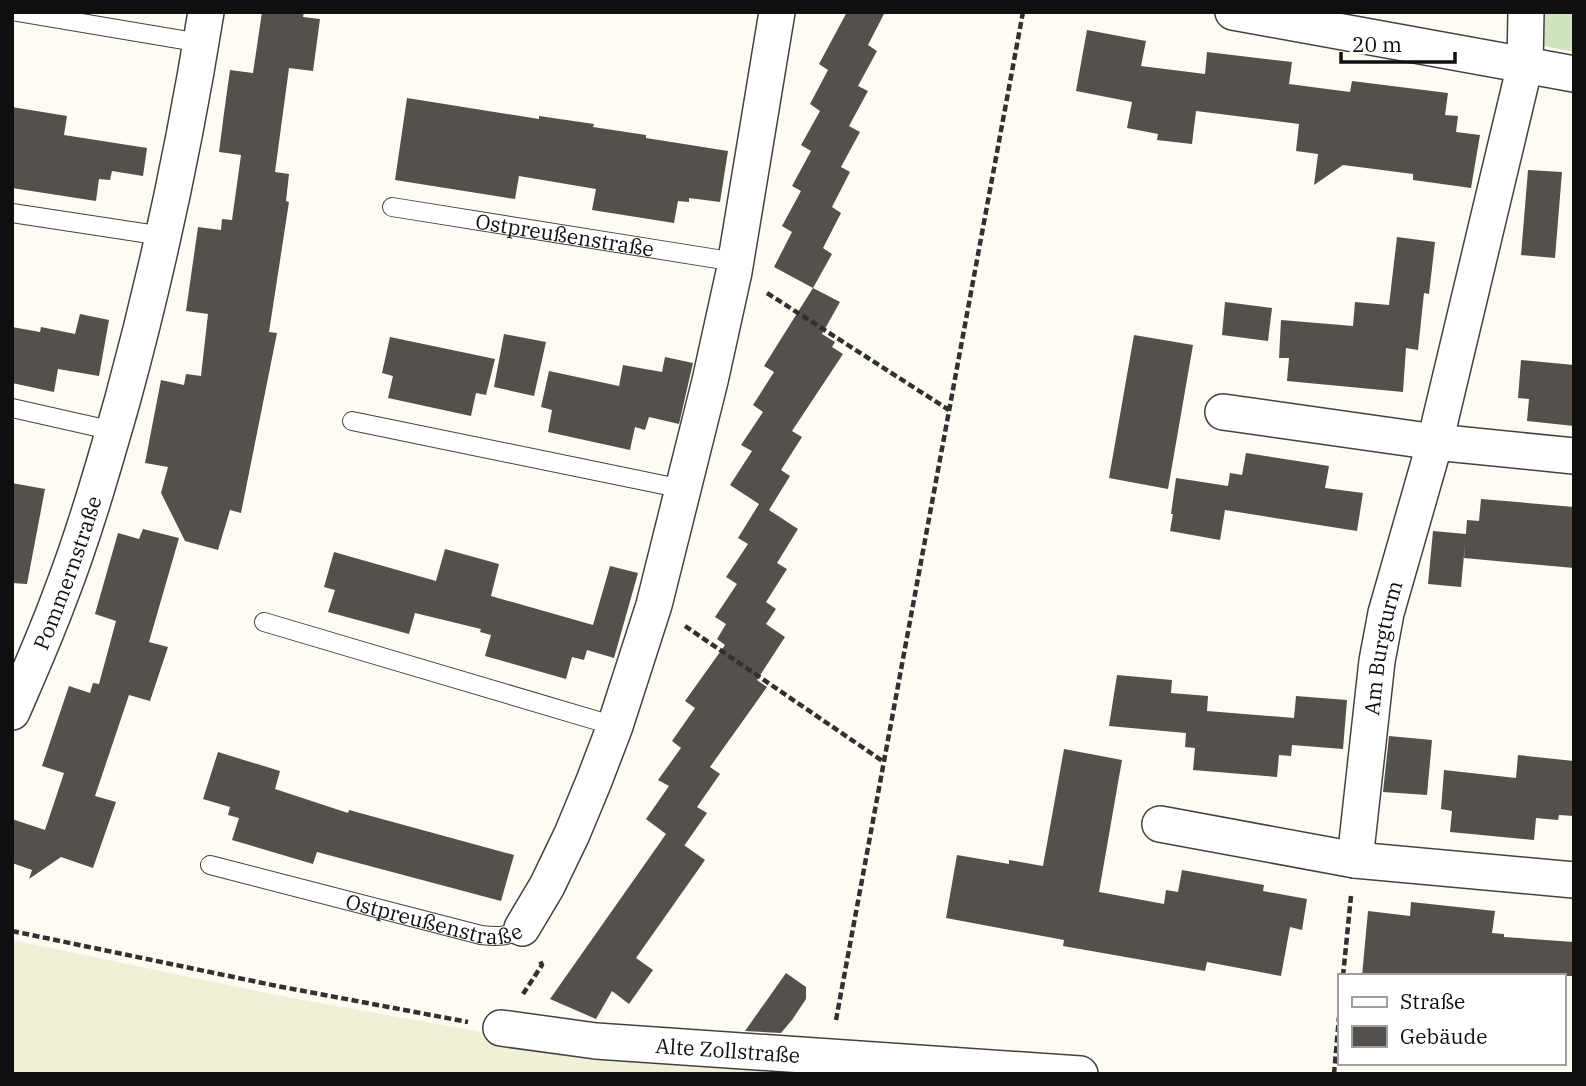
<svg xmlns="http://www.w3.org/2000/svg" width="1586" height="1086" font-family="'IBM Plex Serif',serif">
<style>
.farmland{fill:#f1efd5}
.green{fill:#d2e4bf}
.building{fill:#56504c}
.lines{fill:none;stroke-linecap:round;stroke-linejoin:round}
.lane-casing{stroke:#424242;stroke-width:20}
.street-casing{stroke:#424242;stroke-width:38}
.path{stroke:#313131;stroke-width:4.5;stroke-dasharray:7 3.5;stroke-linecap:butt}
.lane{stroke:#fff;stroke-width:18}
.street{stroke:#fff;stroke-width:35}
.labels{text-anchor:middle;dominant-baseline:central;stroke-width:7;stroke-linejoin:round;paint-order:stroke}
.street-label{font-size:21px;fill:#0f0f0f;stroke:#fff}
</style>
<rect width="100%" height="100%" fill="#fdfbf2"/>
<path class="farmland" d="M12 940 276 995 515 1038 929 1074H12Z"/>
<path class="green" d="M1539 12H1574V52L1539 45Z"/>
<path class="building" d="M262 12H304L303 17 320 19 313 71 289 68 275 172 289 174 286 201 289 202 269 332 277 333 241 513 230 510 218 550 185 541 161 493 168 467 145 463 161 380 184 385 186 374 201 376 208 314 186 311 198 227 221 230 222 219 232 220 241 155 219 152 224 113 230 70 253 73Z
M847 12H885L868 45 877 51 858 86 868 91 849 126 860 132 841 167 850 172 832 207 841 213 823 248 832 254 813 288 774 267 792 232 782 226 801 191 792 186 811 151 801 145 820 111 810 104 828 70 819 64Z
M1087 30 1146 41 1141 66 1205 74 1207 52 1292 62 1289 84 1350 92 1352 81 1448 93 1445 115 1458 116 1456 132 1480 135 1471 188 1413 180V174L1343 165 1314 185 1318 154 1296 151 1299 124 1196 111 1192 144 1157 140 1158 134 1127 128 1132 102 1076 91Z
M407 98 539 119V116L594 124 593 127 646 135V138L728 151 720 202 689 198V202L678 201 674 223 592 210 596 189 519 176 515 199 395 180Z
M12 107 67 116 64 135 147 148 143 176 112 171 110 180 99 179 96 201 12 188Z
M1528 170 1562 172 1555 258 1521 255Z
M1397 237 1435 242 1429 294 1424 293 1418 350 1406 348 1403 392 1287 381 1289 358H1279L1281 320 1353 326 1355 302 1389 305Z
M813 288 840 302 822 334 835 342 832 347 843 354 792 431 802 437 781 470 790 476 769 510 798 529 777 563 787 569 766 602 776 609 766 624 785 637 757 680 767 687 710 767 720 774 697 807 707 813 684 846 674 838 705 860 636 958 653 970 629 1004 612 991 596 1019 550 999 666 834 646 819 669 786 658 780 681 748 672 741 695 708 685 701 725 645 717 639 726 624 715 617 737 584 726 577 748 544 738 538 759 504 730 485 752 451 741 445 763 412 753 405 774 372 764 366Z
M1225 302 1272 308 1268 341 1222 335Z
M80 314 109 320 99 376 58 369 54 392 12 383V327L40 332 41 327 75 334Z
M504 334 546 342 534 396 494 387Z
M1134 335 1193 345 1168 489 1109 478Z
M390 337 495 359 486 395 476 393 471 416 388 398 393 376 382 373Z
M665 357 693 363 679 424 649 417 645 430 635 427 630 450 548 432 552 410 541 407 549 371 619 386 623 365 662 372Z
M1521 360 1574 365V426L1527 421 1529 399 1518 398Z
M1246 453 1329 466 1325 488 1363 493 1357 531 1225 510 1220 540 1170 531 1173 514H1171L1176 478 1228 486 1230 473 1242 475Z
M12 483 45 489 27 584 12 583Z
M1481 499 1574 507V568L1464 558 1467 520 1479 521Z
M143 529 179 538 149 642 168 647 150 701 129 695 95 796 116 802 93 868 61 857 29 879 32 870 12 863V819L45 830 64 773 42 766 69 686 90 693 93 683 99 684 116 621 95 614 118 533 139 539Z
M1433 531 1466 534 1461 587 1428 584Z
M445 549 499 564 491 596 593 625 610 566 638 573 614 658 587 650 584 660 572 657 566 679 485 656 491 635 480 632 481 629 415 613 409 634 328 612 335 590 324 587 334 552 436 581Z
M1117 675 1172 680 1171 693 1208 696 1207 711 1294 718 1296 696 1347 700 1343 749 1292 745 1291 756 1279 755 1277 777 1193 770 1195 748 1185 747 1186 733 1109 726Z
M1389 736 1432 740 1427 795 1383 792Z
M1064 749 1122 760 1099 892 1164 904 1166 890 1178 892 1182 870 1264 885 1263 891 1307 899 1302 930 1290 927 1281 976 1207 962 1205 971 1063 946 1064 940 946 918 957 855 1009 864V860L1043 866Z
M218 752 280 771 275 789 348 813 349 810 514 855 501 901 317 852 313 864 232 840 239 818 228 815 230 807 203 799Z
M1518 755 1574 761V816L1559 815 1558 820 1536 818 1534 840 1450 832 1452 811 1441 809 1444 770 1516 778Z
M1411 902 1495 911 1492 933 1504 934V937L1574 942V976H1362L1368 911 1410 916Z
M786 973 806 987V999L792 1020 781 1033 745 1031Z"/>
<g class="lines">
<g class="lane-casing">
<g id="lane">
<path d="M17 12 201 43"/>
<path id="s1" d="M392 207 736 262"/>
<path d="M12 213 163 236"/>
<path d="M12 408 114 431"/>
<path d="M352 421 683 489"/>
<path d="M264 622 615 726"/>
<path id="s2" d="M210 865 481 935C497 937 508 937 522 928"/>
</g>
</g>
<g class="street-casing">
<g id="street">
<path d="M1233 12 1574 74"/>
<path d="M1223 412 1435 442 1574 456"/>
<path id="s3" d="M12 712C28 675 45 637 59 599 84 535 103 468 122 402 157 274 185 143 206 12"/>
<path d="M1160 824 1355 860 1574 880"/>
<path id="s4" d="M1355 860 1377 661 1386 613 1435 442 1525 65 1526 12"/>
<path d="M522 928 547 886 572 834 594 781 615 726 654 605 710 381 734 272 777 12"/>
<path id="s5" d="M501 1028 596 1041 1080 1074"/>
</g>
</g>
<path class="path" d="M767 293 949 410
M685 626 884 762
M12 931 277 986 468 1022
M1343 976 1351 896
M523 994 542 965 539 959
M836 1020 1023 12
M1334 1074 1339 1017"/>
<use href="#lane" class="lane"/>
<use href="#street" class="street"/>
</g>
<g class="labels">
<g class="street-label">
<text stroke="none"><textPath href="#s1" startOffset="175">Ostpreußenstraße</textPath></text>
<text stroke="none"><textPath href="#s3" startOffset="150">Pommernstraße</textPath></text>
<text stroke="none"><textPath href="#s4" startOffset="214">Am Burgturm</textPath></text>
<text stroke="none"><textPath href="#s2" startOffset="231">Ostpreußenstraße</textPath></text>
<text stroke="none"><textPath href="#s5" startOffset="228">Alte Zollstraße</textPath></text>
</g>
</g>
<rect width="1586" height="1086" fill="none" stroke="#0f0f0f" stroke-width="28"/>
<rect x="1338" y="974" width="228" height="91" fill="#ffffff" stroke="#9f9f9f" stroke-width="2"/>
<rect x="1352" y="997" width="35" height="10" fill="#ffffff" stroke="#9f9f9f" stroke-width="2"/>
<text x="1400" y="1009" font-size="21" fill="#0f0f0f">Straße</text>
<rect x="1352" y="1026" width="35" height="21" fill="#56504c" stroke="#9f9f9f" stroke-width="2"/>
<text x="1400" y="1044" font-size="21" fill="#0f0f0f">Gebäude</text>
<path d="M1341 52v10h114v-10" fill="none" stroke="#0f0f0f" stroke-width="3.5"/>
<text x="1352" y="52" font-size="21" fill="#0f0f0f" stroke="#ffffff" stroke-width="5" paint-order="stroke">20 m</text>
</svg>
